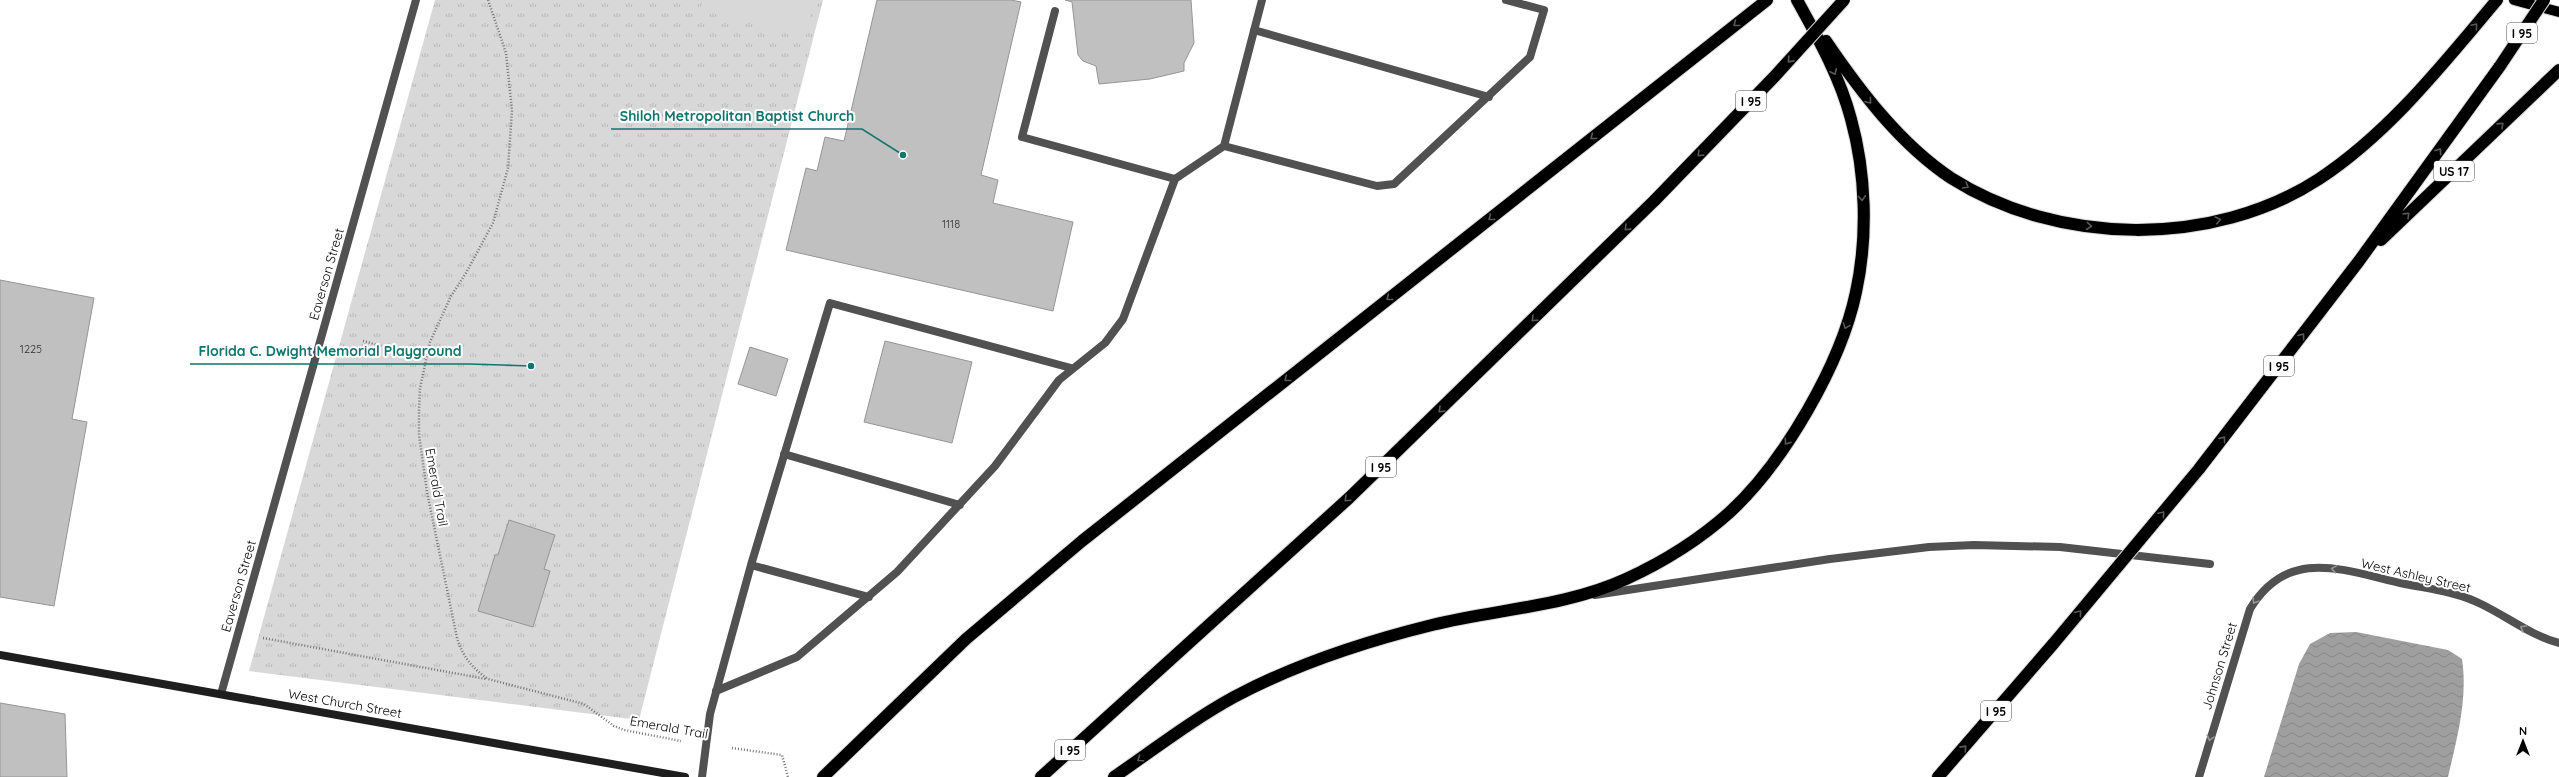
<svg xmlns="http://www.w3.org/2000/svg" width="2559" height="777" font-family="Quicksand,sans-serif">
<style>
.park{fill:url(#park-tufts)}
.garden{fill:#d8d8d8}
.water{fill:url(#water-waves)}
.building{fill:#c0c0c0;stroke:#959595}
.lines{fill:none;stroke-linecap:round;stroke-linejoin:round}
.primary-casing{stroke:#dbdbdb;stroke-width:12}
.highway-casing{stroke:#dbdbdb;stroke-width:14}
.path{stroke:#737373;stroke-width:2.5;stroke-dasharray:1 2;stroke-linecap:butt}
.lane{stroke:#515151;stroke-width:8}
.street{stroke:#515151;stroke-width:8}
.secondary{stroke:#1e1e1e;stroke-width:8}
.primary{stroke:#000;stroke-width:10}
.highway{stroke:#000;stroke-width:12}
.highway-bridge-casing{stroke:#dbdbdb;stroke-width:14;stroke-linecap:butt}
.highway-bridge{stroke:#000;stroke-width:12}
.oneway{stroke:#595959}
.oneway2{stroke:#979797}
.labels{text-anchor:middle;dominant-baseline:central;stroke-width:4;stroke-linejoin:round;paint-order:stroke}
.number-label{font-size:11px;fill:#303030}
.shield{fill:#fff;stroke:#4c4c4c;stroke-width:1}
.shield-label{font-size:12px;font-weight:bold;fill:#000}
.street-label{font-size:13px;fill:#000;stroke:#fff}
.leader{fill:none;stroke:#0f766e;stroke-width:1.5}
.callout-dot{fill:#0f766e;stroke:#fff;stroke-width:1.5}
.callout-label{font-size:14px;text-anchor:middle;font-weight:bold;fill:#0f766e;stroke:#fff;stroke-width:4;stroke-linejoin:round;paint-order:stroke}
</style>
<defs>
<pattern id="park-tufts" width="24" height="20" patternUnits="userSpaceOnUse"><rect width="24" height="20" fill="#d8d8d8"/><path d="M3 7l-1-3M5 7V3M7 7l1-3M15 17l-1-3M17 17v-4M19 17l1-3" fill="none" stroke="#b8b8b8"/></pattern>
<pattern id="water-waves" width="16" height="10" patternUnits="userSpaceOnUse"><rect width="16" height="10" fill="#9f9f9f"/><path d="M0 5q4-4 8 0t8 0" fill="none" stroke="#878787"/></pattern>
</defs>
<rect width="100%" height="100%" fill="#fff"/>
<path class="park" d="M435 0H823L639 720 249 671Z"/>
<path class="garden" d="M703 0H815L805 37 700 10Z"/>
<path class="water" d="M2356 632 2448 650 2462 659C2468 699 2457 738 2448 777H2264L2299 664 2310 644 2330 633Z"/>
<path class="building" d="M877 0H1011L1021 2 981 175 998 180 993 203 1073 222 1053 311 786 250 806 168 817 171 825 137 844 141Z
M1065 0H1191L1194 43 1184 63V71L1150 79 1099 84 1096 66 1083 61 1078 55 1072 2Z
M0 280 94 298 72 419 87 422 54 606 0 597Z
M885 341 972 362 952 443 864 422Z
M750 347 788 359 776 396 738 384Z
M509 520 555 535 544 569 550 571 533 627 478 611 495 555H498Z
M0 703 65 714 67 777H0Z"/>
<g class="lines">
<g class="primary-casing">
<path id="primary" d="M2514 0 2559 12"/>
</g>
<g class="highway-casing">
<path id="highway" d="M1826 41C1860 91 1900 144 1951 178 2058 246 2213 248 2319 179 2389 133 2443 64 2497 0
M2381 240 2559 70
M2199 469 2359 261 2500 66
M823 777 966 639 1082 541 1767 0
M1041 777 1349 498 1655 200
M1114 777C1153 750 1192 720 1234 697 1296 664 1363 642 1432 625 1496 609 1565 607 1626 579 1663 562 1700 539 1730 512 1784 462 1841 364 1856 292 1868 237 1866 173 1851 119 1840 77 1818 38 1797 0
M1938 777 2054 643"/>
</g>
<path class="path" d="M488 0 506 53 512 110 508 168 493 223 466 273 451 296 430 342 420 388 419 411V435L427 492 457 638C463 657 472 668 488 679L584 704 614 726 624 730 681 741
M363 341 426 358
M263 638 486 679
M732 748 782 755 788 777"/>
<path class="lane" d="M1055 11 1022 137 1175 179
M1254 30 1489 97
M1224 146 1377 186 1394 184 1530 57 1544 10 1506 0
M784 454 960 505
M751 565 869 597
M1595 595 1830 559 1929 547 1974 545 2060 547 2210 564
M716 691 797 657 897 572 995 466 1059 380 1105 343 1123 319 1175 179 1224 146 1262 0
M702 777 710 714 751 565 830 303 1071 368"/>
<path class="street" d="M221 694 416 0
M2199 777 2250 609C2289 545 2345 571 2405 584 2430 589 2458 592 2481 604 2508 617 2530 635 2559 643"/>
<path class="secondary" d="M0 655 685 777"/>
<use href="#primary" class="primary"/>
<use href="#highway" class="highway"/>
<g class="highway-bridge-casing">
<path id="highway-bridge" d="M2500 66 2544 0
M1655 200 1775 76 1844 0
M2054 643 2199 469"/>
</g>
<use href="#highway-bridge" class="highway-bridge"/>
</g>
<defs><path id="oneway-chevron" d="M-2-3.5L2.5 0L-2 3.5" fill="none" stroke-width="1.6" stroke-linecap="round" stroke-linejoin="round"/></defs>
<g class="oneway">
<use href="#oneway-chevron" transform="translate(1736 24) rotate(142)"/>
<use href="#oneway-chevron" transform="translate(2475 26) rotate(-50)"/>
<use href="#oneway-chevron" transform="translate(1790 60) rotate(132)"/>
<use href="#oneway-chevron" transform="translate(1834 72) rotate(65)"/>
<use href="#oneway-chevron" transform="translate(1869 101) rotate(50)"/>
<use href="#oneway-chevron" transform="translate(2501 125) rotate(-44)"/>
<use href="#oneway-chevron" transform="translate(1593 137) rotate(142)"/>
<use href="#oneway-chevron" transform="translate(2439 151) rotate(-54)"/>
<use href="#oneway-chevron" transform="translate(1700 154) rotate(135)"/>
<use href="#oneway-chevron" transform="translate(1966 186) rotate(30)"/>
<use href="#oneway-chevron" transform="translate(1862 198) rotate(86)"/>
<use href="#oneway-chevron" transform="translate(2407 215) rotate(-44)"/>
<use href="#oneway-chevron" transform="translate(1491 218) rotate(142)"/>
<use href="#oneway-chevron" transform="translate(2218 220) rotate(-13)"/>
<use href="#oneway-chevron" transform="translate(2089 226) rotate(6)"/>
<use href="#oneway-chevron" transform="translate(1627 228) rotate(136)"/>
<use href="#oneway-chevron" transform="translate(1389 298) rotate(142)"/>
<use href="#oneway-chevron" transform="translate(1534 319) rotate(136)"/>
<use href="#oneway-chevron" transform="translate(1846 326) rotate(111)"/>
<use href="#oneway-chevron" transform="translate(2302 336) rotate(-53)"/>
<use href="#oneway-chevron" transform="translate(1287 379) rotate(142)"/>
<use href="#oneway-chevron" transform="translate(1441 410) rotate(136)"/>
<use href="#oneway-chevron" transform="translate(2223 439) rotate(-52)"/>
<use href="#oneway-chevron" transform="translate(1787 442) rotate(125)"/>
<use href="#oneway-chevron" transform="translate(1347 499) rotate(137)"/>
<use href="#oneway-chevron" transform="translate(2162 514) rotate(-50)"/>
<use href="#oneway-chevron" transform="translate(2079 613) rotate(-50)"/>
<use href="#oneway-chevron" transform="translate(1964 748) rotate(-48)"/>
<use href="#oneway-chevron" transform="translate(1140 759) rotate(145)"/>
</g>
<g class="oneway2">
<use href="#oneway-chevron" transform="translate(2334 569) rotate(-170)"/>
<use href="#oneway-chevron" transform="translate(2255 601) rotate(123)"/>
<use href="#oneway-chevron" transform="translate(2523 628) rotate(-149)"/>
<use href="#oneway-chevron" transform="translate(2210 738) rotate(106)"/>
</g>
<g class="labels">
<g class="number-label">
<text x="951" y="224">1118</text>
<text x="31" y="349">1225</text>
</g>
<g class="shield">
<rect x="2507" y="23" width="30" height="20" rx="3"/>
<rect x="1736" y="91" width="30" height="20" rx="3"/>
<rect x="2434" y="161" width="40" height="20" rx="3"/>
<rect x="2264" y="356" width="30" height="20" rx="3"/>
<rect x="1366" y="457" width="30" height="20" rx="3"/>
<rect x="1981" y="701" width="30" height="20" rx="3"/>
<rect x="1055" y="740" width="30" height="20" rx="3"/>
</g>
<g class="shield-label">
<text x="2522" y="33">I 95</text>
<text x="1751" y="101">I 95</text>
<text x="2454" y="171">US 17</text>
<text x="2279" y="366">I 95</text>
<text x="1381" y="467">I 95</text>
<text x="1996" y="711">I 95</text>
<text x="1070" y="750">I 95</text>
</g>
<g class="street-label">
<text transform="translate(326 274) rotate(-74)">Eaverson Street</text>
<text transform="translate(437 487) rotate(80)">Emerald Trail</text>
<text transform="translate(2416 575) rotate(13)">West Ashley Street</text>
<text transform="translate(238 586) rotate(-74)">Eaverson Street</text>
<text transform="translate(2219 666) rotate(-73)">Johnson Street</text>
<text transform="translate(345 703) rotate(10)">West Church Street</text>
<text transform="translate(669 727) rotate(10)">Emerald Trail</text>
</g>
</g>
<path class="leader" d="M903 155L862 129H611M531 366L469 364H190"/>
<g class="callout-dot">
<circle cx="903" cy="155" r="4"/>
<circle cx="531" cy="366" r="4"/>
</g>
<g class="callout-label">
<text x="737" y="121">Shiloh Metropolitan Baptist Church</text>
<text x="330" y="356">Florida C. Dwight Memorial Playground</text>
</g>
<g transform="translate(2523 741)" stroke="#ffffff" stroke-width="3" paint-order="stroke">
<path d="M0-3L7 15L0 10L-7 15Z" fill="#000000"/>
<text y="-6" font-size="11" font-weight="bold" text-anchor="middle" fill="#000000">N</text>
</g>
</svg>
